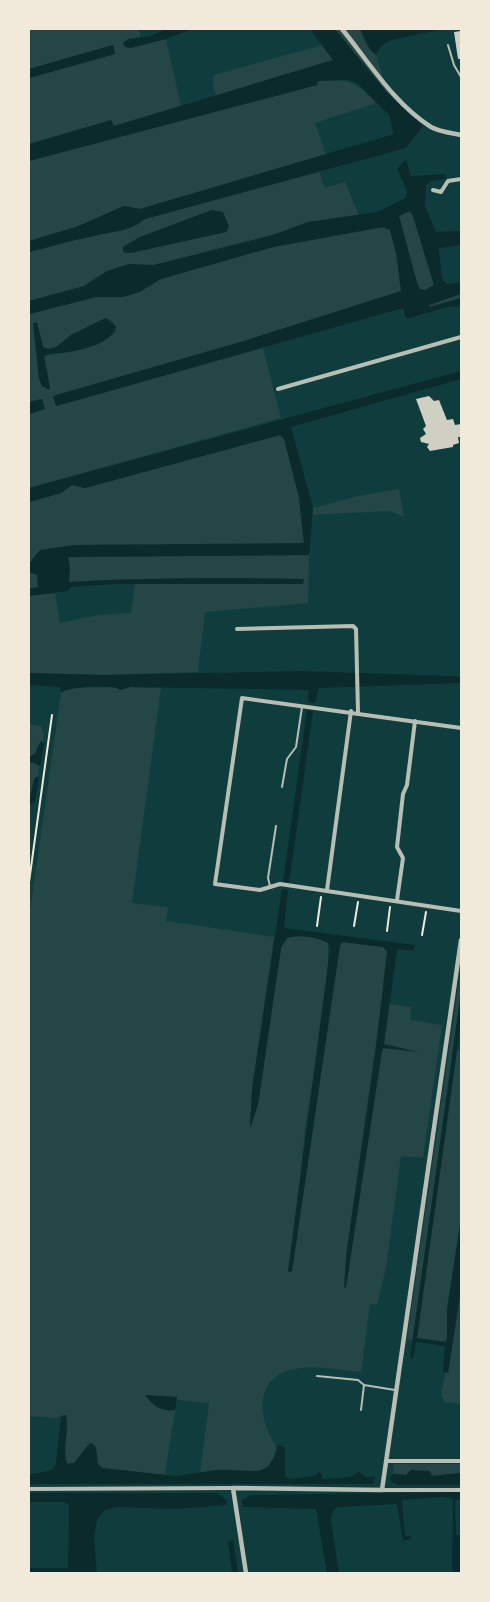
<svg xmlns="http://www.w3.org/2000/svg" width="490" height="1602" font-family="'PT Sans Narrow',sans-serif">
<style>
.green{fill:#244646;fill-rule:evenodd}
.water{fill:#0a2a2b;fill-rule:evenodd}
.building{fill:#cfcfc3}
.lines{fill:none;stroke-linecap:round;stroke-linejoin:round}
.path{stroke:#f1e9da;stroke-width:2}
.service{stroke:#b8beb3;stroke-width:2}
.minor{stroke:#b8beb3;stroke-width:4}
.tertiary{stroke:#b8beb3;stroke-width:4.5}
</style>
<rect width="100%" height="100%" fill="#0f3d3e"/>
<path class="green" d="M29 29H138L141 37 128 39 130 48 166 39 181 106 114 126 111 121 29 144V78L115 54 113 45 29 69Z
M335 29H360L365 42 376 55 388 94Z
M322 45 333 60 216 96 213 84 214 75Z
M328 79C354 81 358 84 376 103L315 123 326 155 140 209 124 206 76 227 29 241V161L317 85 318 81Z
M319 172 325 188 345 182 359 216 308 222 273 235 154 265C131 264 106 277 85 286 67 293 47 296 29 301V252C50 247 72 240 94 236 113 231 129 232 145 219ZM212 210 226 232 125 253 123 247 140 237Z
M409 211 413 216 434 286 425 290 420 289 417 283 399 216Z
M383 227 390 230 396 253 402 291 244 341 53 396 57 406 263 348 281 418 29 488V414L45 409 42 399 29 402V314L96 297H123L139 292 161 279 273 247ZM106 318 112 321 116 327 115 333 68 352 44 356 50 388 42 386C38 372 35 353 41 339L43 347 48 349 56 347 71 335Z
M458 294H461V298L430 307 429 305Z
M280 435 284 439 299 497 304 544 74 545 37 553 29 564V502L61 493 72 485 85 488Z
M399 489 404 517 389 511 312 515 313 508 358 496Z
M309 555 308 603 205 612 198 672 103 675 29 673V596L55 593 60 623 98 615 131 613 135 584H303L304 580 119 579 68 582 67 557Z
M29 572 37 575 38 587 29 589Z
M118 687 121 690 130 687 161 688 132 903 168 907 166 921 274 937 252 1089 250 1128 258 1105 281 948 287 938C299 934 317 937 328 943V966L316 1062 305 1128 292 1271 340 945 343 942 383 947 387 950 388 957 347 1249 344 1287 382 1051 383 1048 411 1051 384 1045 389 1004 411 1007 410 1020 442 1025 423 1158 401 1156 386 1268 377 1305 370 1304 361 1372C341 1370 316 1365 295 1369 254 1376 257 1419 276 1446 272 1484 242 1467 216 1470 211 1471 205 1473 200 1474L209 1403 176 1400 177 1398 167 1411 175 1410 165 1475 102 1468 98 1464 93 1443H90L74 1463H67C62 1448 69 1432 66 1415L56 1418 29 1416V918L61 693 65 688Z
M29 724 41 726 44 735 43 742 39 744 35 754 29 757Z
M29 762 39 766 38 777 34 779 29 797Z
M461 967V992L413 1340 407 1339Z
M457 1050 461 1051V1219L447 1309V1339L445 1342 417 1338Z
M461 1289V1404L445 1402 441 1395 445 1373 448 1372Z
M394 1464H461V1473L432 1476 411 1470 406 1475 393 1474Z"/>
<path class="water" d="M166 29H192L166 39 130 48 125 47 123 43 128 39 151 36Z
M310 29H335L388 94 423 126 406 148 145 219C129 232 113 231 94 236 72 240 50 247 29 252V241L76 227 124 206 140 209 394 134 389 115 358 84 349 80 318 81 317 85 29 161V144L111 120 114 126 333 60Z
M360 29H442L392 40 382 45 376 55C366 48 366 39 360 29Z
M113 45 115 54 29 78V69Z
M406 159 411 176 445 174 446 179 431 181 426 185 425 206 436 232 461 231V245L439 248 442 279 447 284 461 282V294L429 305 430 307 461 298V306L447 307 406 319 403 308 56 406 53 396 244 341 401 291 396 253 390 230 383 227 273 247 161 279 139 292 123 297H96L29 314V301L84 286 107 271 129 264 154 265 273 235 308 222 377 212 406 198 407 191 397 169ZM410 211 413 216 434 285 425 290 420 289 417 283 399 216Z
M212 210 223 212 229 227 226 232 131 253H125L123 251V247L140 237Z
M106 318 116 327C112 343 83 350 68 352 60 354 52 352 44 356L50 388 49 390 42 386 39 379 33 323 37 322 43 347 48 349 56 347 71 335Z
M461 371V379L291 427 313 508 309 555 68 557 70 568 69 582C147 578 226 577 304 579L303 584H114L70 587 68 591 29 596V589L38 587 37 575 29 572V564L40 550 74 545 304 543 299 497 284 439 280 435 85 488 72 485 61 493 29 502V488Z
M42 399 45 409 29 414V402Z
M302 671 450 676 461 677V683L319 688 315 703 308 702 309 690 130 687 121 690C113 684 68 686 61 693L60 687 29 685V673L103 675Z
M307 710 313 711 289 883 283 882Z
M41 741 44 744 40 766 33 762H29V757L35 754Z
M35 777H39L35 802 29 804Z
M282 889 288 890 284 928 415 945 414 951 399 949 397 950 384 1044 418 1052 383 1048 382 1051 346 1288 344 1287 347 1249 376 1048 387 951 383 947 343 942 340 945 292 1271 290 1272 288 1271 330 949 328 943C317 937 299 934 287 938L281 948 258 1105 250 1128 252 1089Z
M461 992V1021L417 1338 445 1342 447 1339V1309L461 1219V1289L448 1373 443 1372 445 1346 416 1342 413 1359 410 1358Z
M145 1395 177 1397 175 1410C161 1412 153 1406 145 1395Z
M66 1415C69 1432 62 1449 67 1464L74 1463 90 1443 96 1447 98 1464 102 1468 175 1476 217 1470 259 1471 268 1467 275 1456 278 1445 285 1447V1476L289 1479 315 1476 320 1471 323 1479 350 1477 359 1472 366 1477H375L373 1484H29V1475L52 1470 56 1464 61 1416Z
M411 1470 430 1471 432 1476 461 1473V1485H398L391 1482 390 1478 393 1474 406 1475Z
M461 1492V1499L455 1500 456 1535H461V1573H453L452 1566 453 1499 443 1497 402 1500 405 1536H411V1539L403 1541 397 1504 337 1507 332 1513 331 1521 339 1573H327L316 1509 244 1507 242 1505V1500L252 1495Z
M29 1493H216L227 1500V1505L178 1509 116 1507 105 1510 98 1518 96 1524 94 1537 97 1573H29V1568H68L69 1505 65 1502H29Z
M233 1540 238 1573H232L228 1542Z"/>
<path class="building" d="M461 31V59H458L454 32Z
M429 396 434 401 439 400 447 420 453 419 455 425 461 424V437H458L459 443 453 445V447L430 451 427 447 429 444 421 442 420 438 426 434 423 429 426 426 416 399Z"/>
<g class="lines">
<path class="path" d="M29 882 52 715
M317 926 321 897
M354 926 358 902
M387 931 390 907
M422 935 426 912"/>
<path class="service" d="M448 45 454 65 461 77
M282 787 287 759 296 747 302 707
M270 886 268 878 276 826
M317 1376 358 1380 364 1385 395 1390
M361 1410 364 1385"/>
<path class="minor" d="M433 190 441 192 448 181 461 179
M278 389 461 337
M237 629 353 626 356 629 358 712
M461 728 242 698 215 884 260 890 280 884 461 911
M327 890 351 711
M397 900 403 858 397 847 403 794 407 785 415 721
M387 1461H461
M29 1489 233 1488
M382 1490H461"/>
<path class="tertiary" d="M342 29C369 62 394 104 431 127 440 132 451 133 461 135
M246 1573 233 1488 382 1490 461 940"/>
</g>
<rect width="490" height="1602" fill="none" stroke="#f1e9da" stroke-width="60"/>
</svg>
